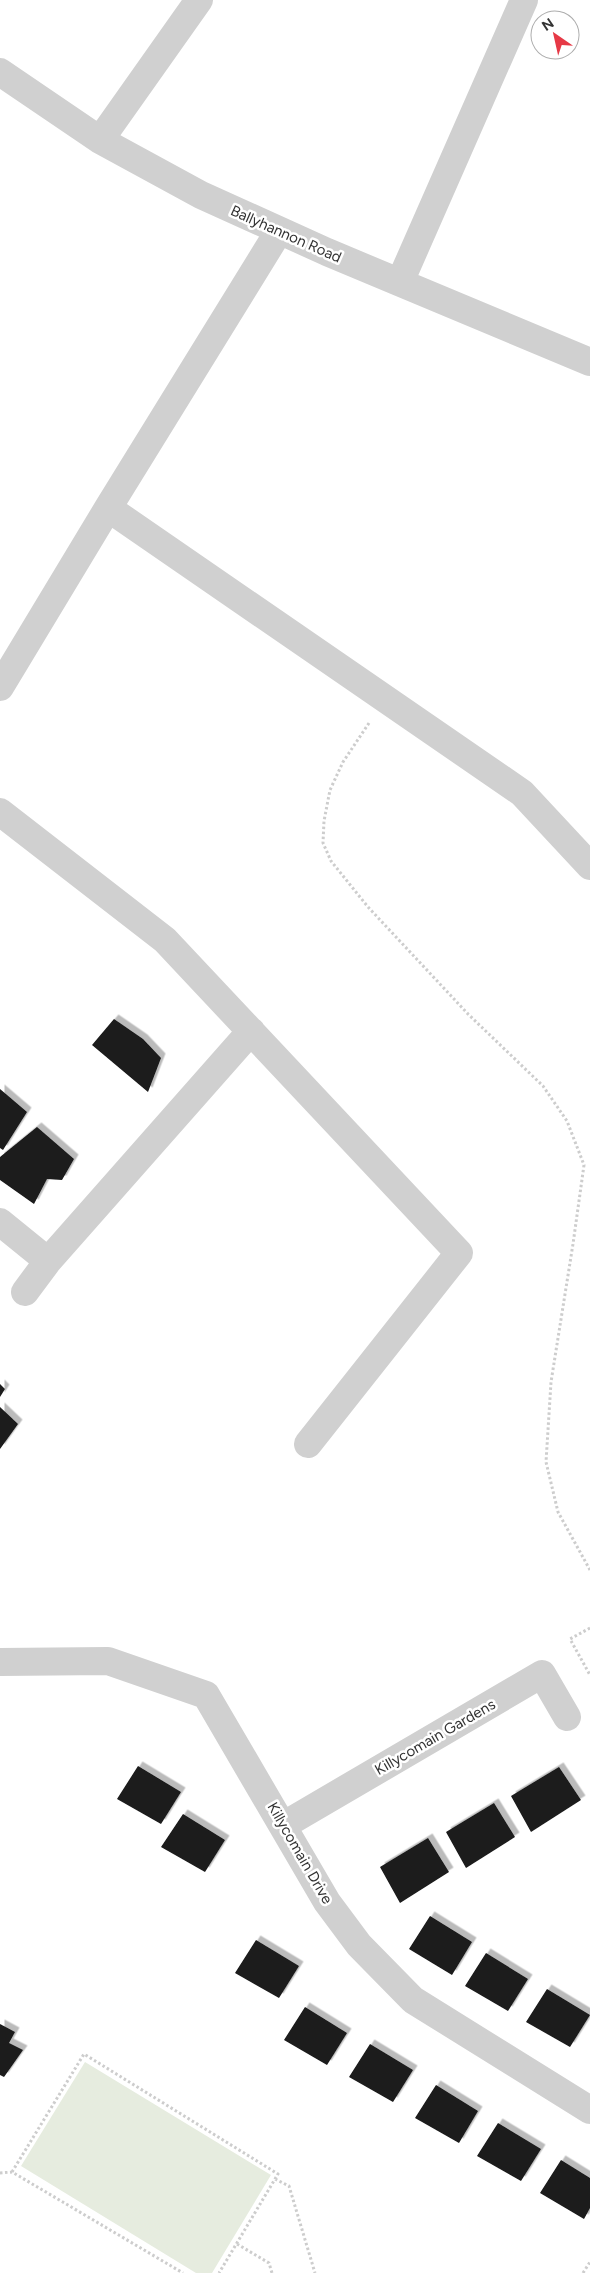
<svg xmlns="http://www.w3.org/2000/svg" width="590" height="2273" font-family="Figtree,sans-serif">
<style>
.grass{fill:#e6ecdf}
.building{fill:#1a1a1a;filter:url(#shadow)}
.lines{fill:none;stroke-linecap:round;stroke-linejoin:round}
.path{stroke:#cdcdcd;stroke-width:3;stroke-dasharray:2.5 2.5;stroke-linecap:butt}
.street{stroke:#d0d0d0;stroke-width:28}
.labels{text-anchor:middle;dominant-baseline:central;stroke-width:5;stroke-linejoin:round;paint-order:stroke}
.street-label{font-size:15px;fill:#333;stroke:#fff}
</style>
<defs>
<filter id="shadow"><feDropShadow dx="4.5" dy="-4.5" stdDeviation="0" flood-color="#0004"/></filter>
</defs>
<rect width="100%" height="100%" fill="#fff"/>
<path class="grass" d="M85 2062 271 2175 212 2273H196L21 2166Z"/>
<path class="building" d="M114 1019 143 1039 161 1058 148 1092 92 1045Z
M0 1089 27 1112 3 1150 0 1148Z
M37 1127 74 1159 62 1180 47 1179 34 1204 0 1180V1157Z
M0 1384 5 1389 0 1397Z
M0 1407 18 1424 0 1449Z
M138 1766 181 1792 161 1824 117 1799Z
M559 1767 581 1800 531 1832 511 1796Z
M494 1803 515 1837 466 1868 446 1832Z
M183 1814 225 1840 205 1872 161 1847Z
M428 1838 449 1872 400 1903 380 1867Z
M430 1916 472 1942 452 1975 409 1949Z
M256 1940 299 1966 279 1998 235 1973Z
M486 1953 528 1979 508 2011 465 1986Z
M547 1989 590 2015 570 2047 526 2022Z
M305 2007 347 2033 327 2065 284 2040Z
M0 2024 15 2032 9 2043 23 2050 4 2077 0 2075Z
M370 2044 413 2070 393 2102 349 2077Z
M436 2085 478 2111 459 2143 415 2118Z
M498 2123 541 2149 521 2181 477 2156Z
M561 2160 590 2178V2208L584 2219 540 2193Z"/>
<g class="lines">
<path class="path" d="M369 723 343 762 330 790 324 821 323 843 331 861 368 907 468 1014 543 1086 567 1121 584 1165 573 1244 551 1382 546 1462 558 1512 590 1570
M590 1628 570 1639 590 1675
M12 2172 84 2054 278 2174 219 2273
M0 2173 12 2172 183 2273
M275 2179 289 2186 315 2273
M237 2244 269 2263 272 2273
M583 2273 590 2262"/>
<path class="street" d="M0 72 100 140 201 195 327 252 590 362
M100 140 199 0
M400 282 524 0
M108 508 522 793 590 866
M0 687 108 508 279 231
M0 812 165 940 459 1253 308 1444
M0 1222 48 1261
M25 1292 48 1261 251 1031
M0 1662 108 1661 206 1695 327 1902 359 1945 413 2000 590 2110
M284 1825 542 1674 567 1717"/>
</g>
<g class="labels">
<g class="street-label">
<text transform="translate(286 234) rotate(24)">Ballyhannon Road</text>
<text transform="translate(435 1737) rotate(-30)">Killycomain Gardens</text>
<text transform="translate(300 1853) rotate(60)">Killycomain Drive</text>
</g>
</g>
<g transform="translate(555 35) rotate(326)"><circle r="24" fill="#ffffff" stroke="#adadad"/>
<path d="M0-4L9 19L0 12L-9 19Z" fill="#e63946"/>
<text y="-8" font-size="14" font-weight="bold" text-anchor="middle" fill="#333333">N</text>
</g>
</svg>
